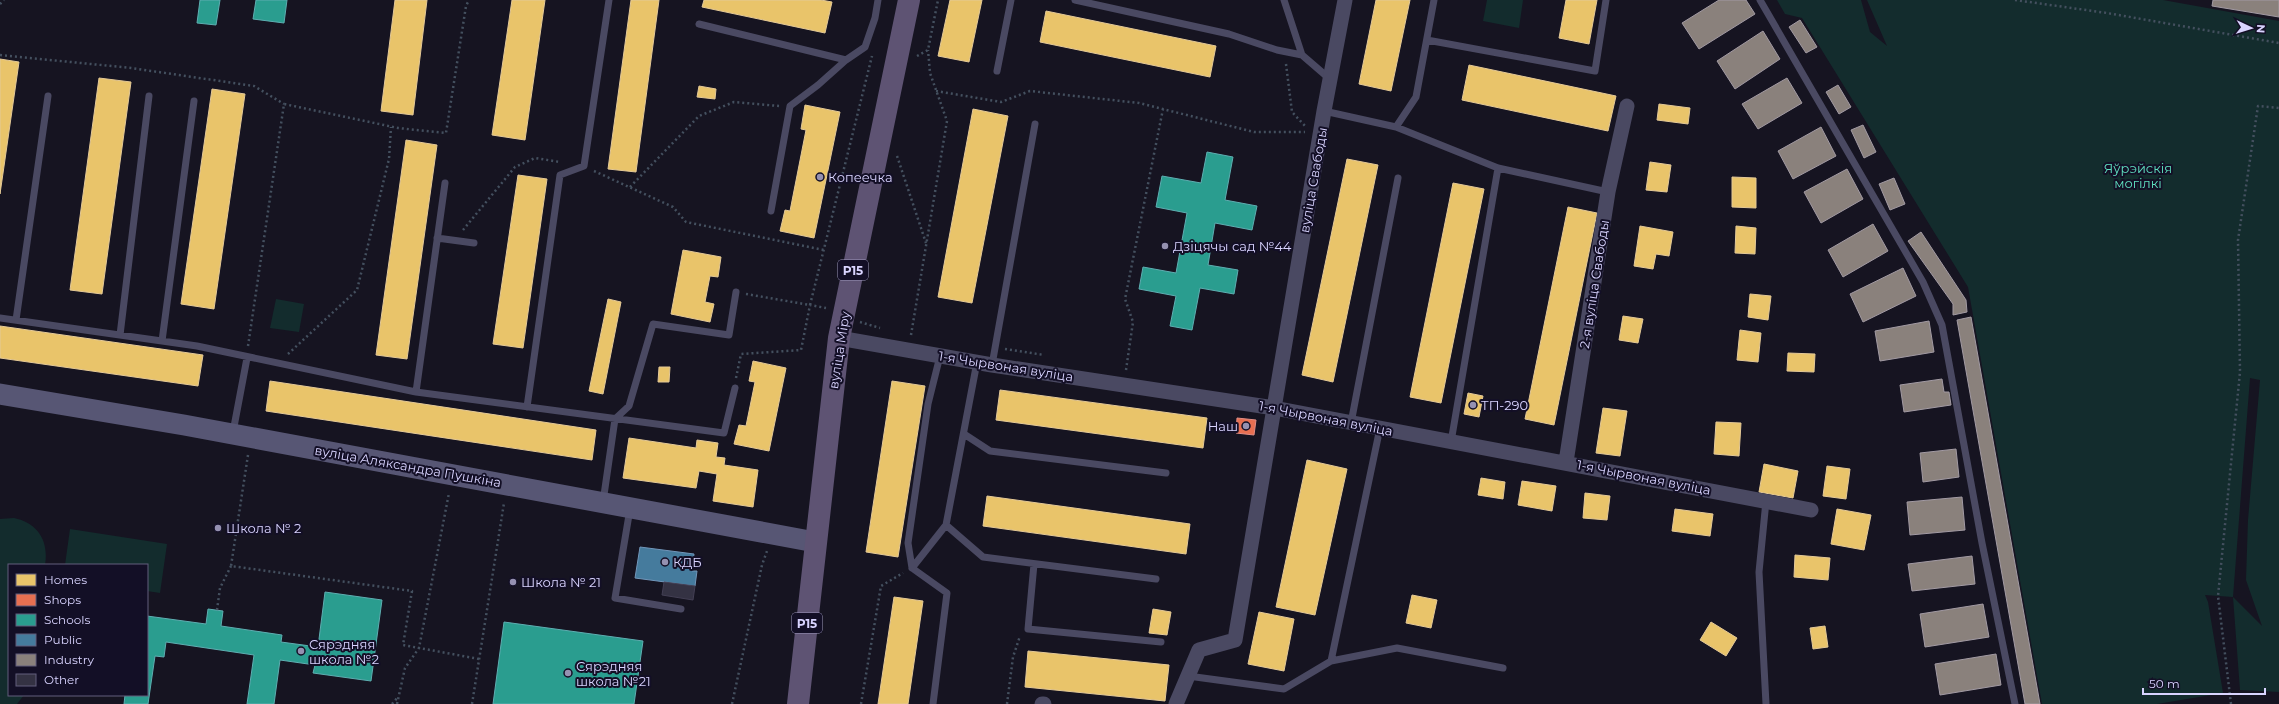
<svg xmlns="http://www.w3.org/2000/svg" width="2279" height="704" font-family="Montserrat,sans-serif">
<style>
.green{fill:#132c2d;fill-rule:evenodd}
.homes{fill:#e9c46a;stroke:#e4c997}
.shops{fill:#e76f51;stroke:#e38d85}
.schools{fill:#2a9d8f;stroke:#5eaeb1}
.public{fill:#457b9d;stroke:#7196ba}
.industry{fill:#8a817c;stroke:#a29aa3}
.building{fill:#343243;stroke:#433f54}
.lines{fill:none;stroke-linecap:round;stroke-linejoin:round}
.path{stroke:#44505f;stroke-width:2.5;stroke-dasharray:2 3;stroke-linecap:butt}
.lane{stroke:#4a4962;stroke-width:7}
.street{stroke:#4a4962;stroke-width:15}
.secondary{stroke:#575674;stroke-width:21}
.primary{stroke:#5e5373;stroke-width:22}
.poi-dot{fill:#9591b1;stroke:#130f26;stroke-width:1.5}
.labels{text-anchor:middle;dominant-baseline:central;stroke-width:4;stroke-linejoin:round;paint-order:stroke}
.shield{fill:#130f26;stroke:#9e99be;stroke-width:1}
.shield-label{font-size:12px;font-weight:bold;fill:#d9d4ff}
.park-label{font-size:13px;fill:#5fe0c0;stroke:#130f26}
.poi-label{font-size:13px;fill:#d9d4ff;stroke:#130f26;text-anchor:start}
.street-label{font-size:13px;fill:#d9d4ff;stroke:#130f26}
</style>
<rect width="100%" height="100%" fill="#161421"/>
<path class="green" d="M1487 0H1523L1519 28 1483 21Z
M1777 0H1861L1870 32 1887 46 1867 0H2163L2279 21V692L2240 690 2233 597 2205 595 2208 602 2223 693 2157 704H2042L1968 287 1802 18 1785 14ZM2250 378 2260 380 2248 520 2246 580 2262 626 2233 597Z
M276 299 304 304 299 332 270 328Z
M14 518C38 523 49 541 45 565H9V695H24L17 704H0V519Z
M70 529 167 544 160 593 147 591V565H65Z"/>
<path class="homes" d="M395 0H427L413 115 381 111Z
M512 0H545L525 140 492 135Z
M631 0H659L636 172 608 169Z
M704 0H821L832 2 825 33 702 7Z
M950 0H982L969 62 938 56Z
M1376 0H1410L1391 91 1359 84Z
M1566 0H1597L1589 44 1559 38Z
M1046 11 1216 46 1210 77 1040 42Z
M0 59 19 62 0 194Z
M1469 65 1616 96 1608 131 1462 100Z
M99 78 131 82 102 294 70 290Z
M699 86 716 89 715 99 697 97Z
M212 89 245 94 214 309 181 304Z
M1659 104 1690 108 1688 124 1657 120Z
M805 105 840 112 814 238 780 231 785 210 790 211 806 130 801 129Z
M973 109 1008 116 972 303 938 297Z
M406 140 437 145 407 359 376 355Z
M1347 159 1378 165 1333 382 1302 375Z
M1650 162 1671 165 1667 192 1646 190Z
M518 175 547 179 523 348 493 344Z
M1732 177 1756 178V208L1732 207Z
M1453 183 1484 189 1441 403 1410 397Z
M1568 207 1597 213 1554 425 1525 419Z
M1640 226 1673 232 1669 256 1656 254 1653 269 1634 266Z
M1736 226 1756 228 1755 254 1735 253Z
M683 250 721 257 718 277 710 276 705 302 714 304 710 322 671 314Z
M1750 294 1771 296 1768 320 1748 317Z
M608 299 621 302 603 394 589 391Z
M1623 316 1643 319 1638 343 1619 340Z
M0 326 203 355 198 386 0 358Z
M1740 330 1761 333 1758 362 1737 360Z
M1788 353 1815 354 1814 372 1787 371Z
M753 361 786 368 769 451 734 444 739 425 746 426 755 382 749 381Z
M659 367H670L669 382H658Z
M270 381 596 430 592 460 266 411Z
M892 381 925 386 898 557 866 552Z
M1000 390 1207 418 1203 448 996 420Z
M1468 393 1483 396 1479 417 1464 414Z
M1603 408 1627 411 1620 456 1596 453Z
M1716 422 1741 423 1739 456 1714 454Z
M629 438 696 448 697 440 718 443 716 457 725 458 724 465 758 470 753 507 713 501 717 474 699 471 696 488 623 478Z
M1307 460 1347 469 1315 615 1276 607Z
M1764 464 1798 471 1793 498 1759 492Z
M1827 466 1850 469 1846 499 1823 496Z
M1481 478 1505 482 1503 499 1478 495Z
M1522 481 1556 486 1552 511 1518 505Z
M1585 493 1610 496 1607 520 1583 518Z
M987 496 1190 524 1186 554 983 526Z
M1675 509 1713 514 1710 536 1672 531Z
M1837 509 1871 515 1864 550 1831 544Z
M1795 555 1830 558 1828 580 1794 577Z
M1412 595 1437 600 1431 628 1406 623Z
M894 597 923 601 908 704H878Z
M1153 609 1171 612 1167 635 1149 633Z
M1259 612 1294 619 1284 671 1248 664Z
M1711 622 1737 638 1726 656 1700 640Z
M1825 626 1828 647 1813 649 1810 628Z
M1028 651 1169 665 1165 701 1025 687Z"/>
<path class="shops" d="M1237 418 1256 420 1254 435 1236 433Z"/>
<path class="schools" d="M200 0H220L216 25 197 23Z
M256 0H287L284 23 253 19Z
M1207 152 1233 157 1225 200 1257 206 1252 230 1215 223 1208 265 1238 270 1234 294 1200 288 1192 330 1170 326 1176 296 1139 289 1143 267 1176 273 1187 213 1156 207 1162 176 1201 183Z
M325 592 382 600 371 681 313 673 315 665 280 660 274 704H247L254 655 166 642 164 657 155 656 148 704H124L125 695H147V616L206 624 208 609 223 611 221 626 282 635 281 642 318 647Z
M504 622 643 641 634 704H493Z"/>
<path class="public" d="M640 547 694 554 692 571H697L695 586 635 578Z"/>
<path class="industry" d="M1719 0H1746L1755 14 1699 49 1682 23Z
M2213 0H2279V17L2212 6Z
M1800 20 1817 47 1806 53 1789 27Z
M1763 31 1780 59 1735 89 1717 61Z
M1787 78 1802 103 1758 129 1742 104Z
M1838 85 1851 107 1839 114 1826 92Z
M1863 125 1876 152 1864 158 1851 130Z
M1821 127 1836 156 1793 179 1778 151Z
M1847 169 1863 199 1821 223 1804 192Z
M1894 178 1905 204 1890 210 1879 184Z
M1873 224 1888 251 1843 277 1828 250Z
M1921 232 1966 300 1967 312 1953 315V304L1908 241Z
M1903 268 1916 296 1863 322 1850 294Z
M1971 317 2040 704H2025L1957 320Z
M1929 321 1934 352 1880 361 1875 331Z
M1942 379 1944 392H1949L1951 405 1904 412 1900 385Z
M1956 449 1959 477 1923 482 1920 453Z
M1962 497 1965 530 1910 535 1907 502Z
M1972 556 1975 584 1912 591 1908 564Z
M1983 604 1989 637 1925 647 1920 614Z
M1996 654 2001 685 1940 695 1935 664Z"/>
<path class="building" d="M664 582 695 586 693 600 662 595Z"/>
<g class="lines">
<path class="path" d="M2015 0 2107 13 2279 43
M0 4 4 0
M0 55 131 68 254 86 284 104
M917 56 928 50 938 0
M1286 64 1292 112 1306 127
M936 91 1001 102 1030 91 1139 103 1254 132H1305
M897 156 926 243
M594 171 673 207 686 222 824 250
M630 187 699 116 734 102 779 106
M463 230 515 167 535 158 560 162
M746 294 810 305 872 56
M860 322 880 328
M911 335 947 121 930 73 928 50
M248 346 284 104 398 128 446 133 466 6 469 0
M1005 349 1044 355
M288 354 357 290 389 159 391 127
M1126 370 1133 322 1125 299 1163 109
M736 378 741 354 801 350 810 305 826 308
M248 455 231 566 412 591 403 645 479 659
M217 610 220 588 231 566
M392 704 398 697
M397 704 405 668 419 648 449 493
M472 704 504 503
M732 704 762 565 767 551
M861 704 881 586 903 573
M1007 704 1013 657 1020 636
M2231 704 2218 596 2240 372 2238 240 2258 106 2279 108"/>
<path class="lane" d="M1075 0 1229 34 1277 50 1302 55
M1284 0 1302 55 1331 80
M1760 0 1923 282 1942 325 1982 543 2015 704
M699 24 846 60 865 47 875 18 878 0
M1427 40 1595 71 1606 0
M997 71 1011 0
M1324 111 1396 127 1498 168 1608 192
M1396 127 1416 97 1434 0
M771 211 790 106 818 85 846 60
M437 238 474 243
M0 318 197 346 416 392 724 433 735 388
M16 320 48 96
M120 335 149 96
M162 341 194 101
M992 365 1035 124
M416 392 445 183
M527 407 560 175 584 166 609 0
M1351 423 1398 178
M233 432 247 358
M964 434 990 451 1166 473
M1451 442 1498 168
M603 502 615 419 629 406 653 324 729 335 736 292
M630 509 615 598 681 609
M946 525 983 557 1156 579
M1034 564 1028 629 1161 642
M912 568 908 543 928 404 940 356
M1331 661 1380 428
M1188 676 1284 689 1331 661 1397 648 1503 668
M933 704 947 593 912 568 946 525 977 362
M1766 704 1759 572 1766 501"/>
<path class="street" d="M839 338 992 365 1274 408 1811 510
M1566 462 1608 192 1627 106
M1042 704H1044
M1176 704 1199 650 1235 640 1324 111 1345 0"/>
<path class="secondary" d="M0 394 184 425 815 542"/>
<path class="primary" d="M798 704 839 338 909 0"/>
</g>
<g class="poi-dot">
<circle cx="820" cy="177" r="4"/>
<circle cx="1165" cy="246" r="4"/>
<circle cx="1473" cy="405" r="4"/>
<circle cx="1246" cy="426" r="4"/>
<circle cx="218" cy="528" r="4"/>
<circle cx="665" cy="562" r="4"/>
<circle cx="513" cy="582" r="4"/>
<circle cx="301" cy="651" r="4"/>
<circle cx="568" cy="673" r="4"/>
</g>
<g class="labels">
<g class="shield">
<rect x="838" y="260" width="30" height="20" rx="3"/>
<rect x="792" y="613" width="30" height="20" rx="3"/>
</g>
<g class="shield-label">
<text x="853" y="270">Р15</text>
<text x="807" y="623">Р15</text>
</g>
<g class="park-label">
<text x="2138" y="168">Яўрэйскія<tspan x="2138" dy="15">могілкі</tspan></text>
</g>
<g class="poi-label">
<text x="828" y="177">Копеечка</text>
<text x="1173" y="246">Дзіцячы сад №44</text>
<text x="1481" y="405">ТП-290</text>
<text x="1238" y="426" text-anchor="end">Наш</text>
<text x="226" y="528">Школа № 2</text>
<text x="673" y="562">КДБ</text>
<text x="521" y="582">Школа № 21</text>
<text x="309" y="644">Сярэдняя<tspan x="309" dy="15">школа №2</tspan></text>
<text x="576" y="666">Сярэдняя<tspan x="576" dy="15">школа №21</tspan></text>
</g>
<g class="street-label">
<text transform="translate(1313 180) rotate(-80)">вуліца Свабоды</text>
<text transform="translate(1594 284) rotate(-81)">2-я вуліца Свабоды</text>
<text transform="translate(839 350) rotate(-81)">вуліца Міру</text>
<text transform="translate(1006 366) rotate(9)">1-я Чырвоная вуліца</text>
<text transform="translate(1326 418) rotate(11)">1-я Чырвоная вуліца</text>
<text transform="translate(408 466) rotate(10)">вуліца Аляксандра Пушкіна</text>
<text transform="translate(1644 477) rotate(11)">1-я Чырвоная вуліца</text>
</g>
</g>
<rect x="8" y="564" width="140" height="132" fill="#130f26" stroke="#625e7d"/>
<rect x="16" y="574" width="20" height="12" fill="#e9c46a" stroke="#625e7d"/>
<text x="44" y="584" font-size="12" fill="#d9d4ff">Homes</text>
<rect x="16" y="594" width="20" height="12" fill="#e76f51" stroke="#625e7d"/>
<text x="44" y="604" font-size="12" fill="#d9d4ff">Shops</text>
<rect x="16" y="614" width="20" height="12" fill="#2a9d8f" stroke="#625e7d"/>
<text x="44" y="624" font-size="12" fill="#d9d4ff">Schools</text>
<rect x="16" y="634" width="20" height="12" fill="#457b9d" stroke="#625e7d"/>
<text x="44" y="644" font-size="12" fill="#d9d4ff">Public</text>
<rect x="16" y="654" width="20" height="12" fill="#8a817c" stroke="#625e7d"/>
<text x="44" y="664" font-size="12" fill="#d9d4ff">Industry</text>
<rect x="16" y="674" width="20" height="12" fill="#343243" stroke="#625e7d"/>
<text x="44" y="684" font-size="12" fill="#d9d4ff">Other</text>
<g transform="translate(2251 28) rotate(94)" stroke="#130f26" stroke-width="3" paint-order="stroke">
<path d="M0-3L7 15L0 10L-7 15Z" fill="#d9d4ff"/>
<text y="-6" font-size="11" font-weight="bold" text-anchor="middle" fill="#d9d4ff">N</text>
</g>
<path d="M2143 688v6h122v-6" fill="none" stroke="#d9d4ff" stroke-width="2"/>
<text x="2149" y="688" font-size="12" fill="#d9d4ff" stroke="#130f26" stroke-width="3" paint-order="stroke">50 m</text>
</svg>
